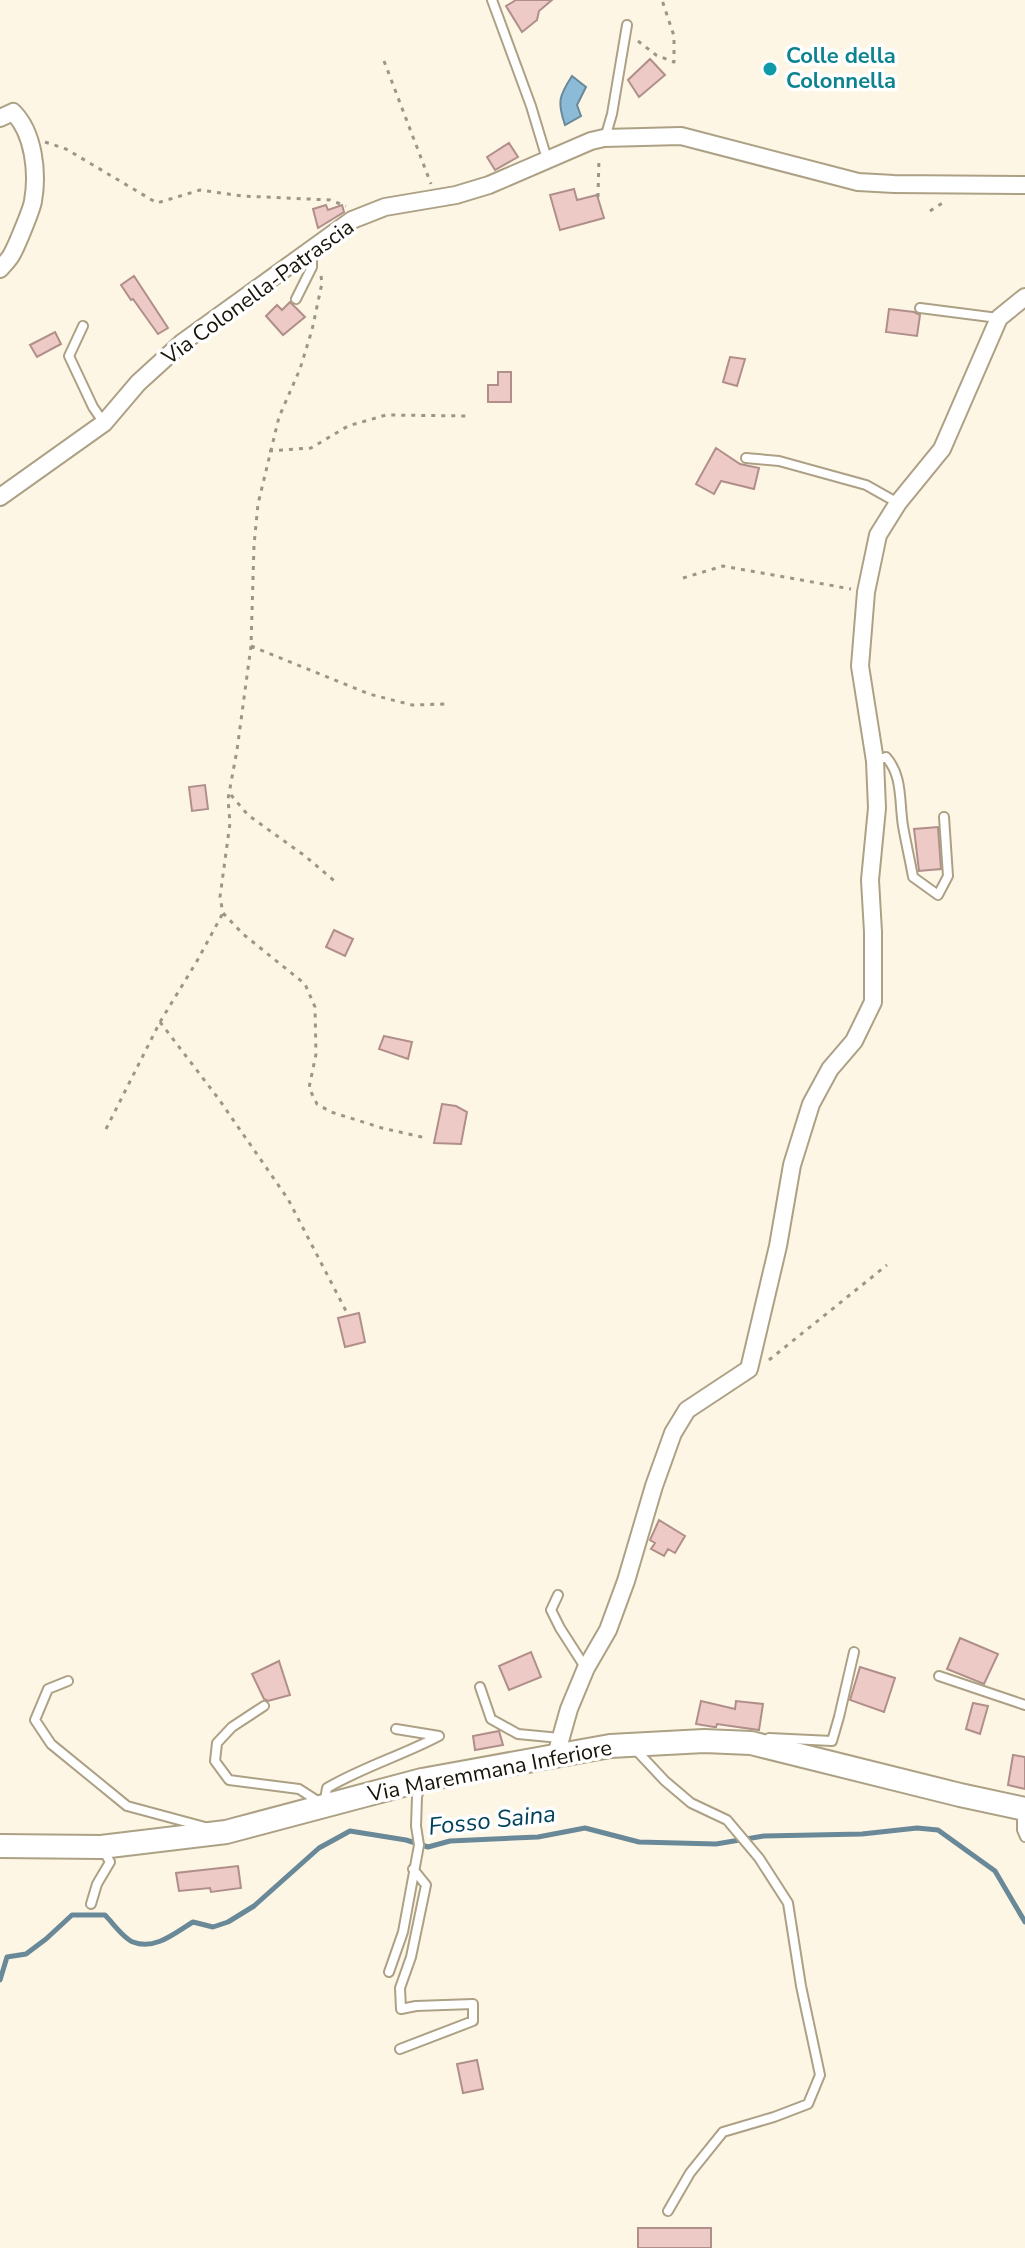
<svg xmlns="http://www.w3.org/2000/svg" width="1025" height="2248" font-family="'Nunito Sans',sans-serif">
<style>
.water{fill:#8cbbd7;stroke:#698999;stroke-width:2}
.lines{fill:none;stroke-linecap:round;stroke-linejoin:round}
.stream{stroke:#698999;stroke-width:5}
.building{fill:#eecac6;stroke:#b08f8a;stroke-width:2}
.service-casing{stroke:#ada185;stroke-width:12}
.minor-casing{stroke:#ada185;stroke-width:20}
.secondary-casing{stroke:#ada185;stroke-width:26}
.path{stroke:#9c9688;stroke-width:3;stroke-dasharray:4 6;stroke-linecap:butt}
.service{stroke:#fff;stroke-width:8}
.minor{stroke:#fff;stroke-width:16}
.secondary{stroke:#fff;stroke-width:22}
.culture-dot{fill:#0f9aa8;stroke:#fff;stroke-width:3}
.labels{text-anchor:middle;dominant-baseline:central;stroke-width:7;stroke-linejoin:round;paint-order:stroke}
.culture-label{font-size:22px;font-weight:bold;fill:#0d838f;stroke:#fff;text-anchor:start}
.street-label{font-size:22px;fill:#181409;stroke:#fff}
.water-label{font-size:24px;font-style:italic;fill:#00405c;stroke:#fff}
</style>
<rect width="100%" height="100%" fill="#fef6e5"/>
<path class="water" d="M572 76 586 87 577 105 581 116 565 125C557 102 559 96 572 76Z"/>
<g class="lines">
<path class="stream" d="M0 1980 7 1957 26 1954 46 1939 72 1915H105C113 1923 123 1938 133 1942 155 1951 176 1932 193 1922L213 1927 228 1922 254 1906 319 1848 350 1831 406 1840 428 1847 450 1841 538 1837 585 1828 639 1842 716 1844 764 1836 862 1834 917 1828 938 1830 995 1871 1025 1922"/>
</g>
<path class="building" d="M516 0H552L539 11 537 20 522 32 506 6Z
M650 59 665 75 639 97 628 80Z
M509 143 518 157 495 170 487 157Z
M574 189 577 200 597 195 604 218 560 230 550 195Z
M326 205 328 210 342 205 344 212 318 228 313 209Z
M134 276 168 328 158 334 133 299 131 300 121 285Z
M290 302 305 317 283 335 266 316 277 305 282 310Z
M889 309 914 312 920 315 917 336 886 332Z
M55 332 61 344 37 357 30 345Z
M730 357 745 359 737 386 723 382Z
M498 372H511V402H488V385H498Z
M716 448 740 464 759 468 754 489 721 481 714 494 696 484Z
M205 785 208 809 192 811 189 787Z
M938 827 941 869 919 871 914 829Z
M334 930 353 939 345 956 326 947Z
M384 1036 412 1042 408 1059 379 1049Z
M442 1104 456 1106 467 1112 461 1144 434 1143Z
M359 1313 365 1342 345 1347 338 1318Z
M659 1520 685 1536 675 1553 668 1549 664 1556 651 1549 655 1543 650 1540Z
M960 1638 998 1654 984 1684 947 1669Z
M531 1652 541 1677 509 1690 499 1666Z
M279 1661 290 1695 268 1701 264 1699 252 1674Z
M860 1667 895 1678 884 1712 850 1700Z
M701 1701 735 1709 736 1701 763 1704 759 1730 717 1724 716 1727H714L696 1724Z
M973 1703 988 1706 980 1734 966 1729Z
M499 1731 503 1745 475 1750 473 1736Z
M1013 1755 1025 1757V1789L1008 1785Z
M238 1866 241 1888 211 1892 210 1888 179 1891 176 1873Z
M477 2060 483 2089 463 2093 457 2064Z
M638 2228H711V2248H638Z"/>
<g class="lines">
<g class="service-casing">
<path id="service" d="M492 0 531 106 547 159
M605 138 612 114 627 25
M296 299 312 267V251
M920 308 998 318
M83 326 69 356 93 407 104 423
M746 458 779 461 866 485 898 503
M875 761 886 757C903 776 899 801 903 826 906 843 910 860 913 877L938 895 948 876 944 817
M558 1595 551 1610 560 1628 585 1667
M939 1676 1025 1705
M68 1681 48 1689 35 1720 51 1744 127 1806 205 1827
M480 1687 491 1719 518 1734 560 1738
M264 1706 232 1727 217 1743 215 1761 229 1780 299 1789 324 1805 327 1788C363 1767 403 1755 439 1736L396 1729
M769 1738 832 1741 839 1717 854 1652
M635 1749 665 1781 691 1803 727 1820 759 1858 788 1903 801 1986 820 2075 808 2104 774 2117 723 2132 690 2173 668 2211
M1022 1809V1830L1025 1837
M91 1904 97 1884 110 1862 103 1850
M389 1972 403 1932 419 1845 416 1826 417 1797 420 1785
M400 2049 473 2021V2004L416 2006 401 2009 400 1988 411 1957 426 1885 413 1869"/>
</g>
<g class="minor-casing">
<path id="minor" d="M0 118 13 112C34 133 38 173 33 201 32 209 16 247 12 254 9 260 4 264 0 269
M0 497 104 423 138 383 183 342 352 220 385 207 456 195 489 185 591 141 604 138 681 136 858 182 894 184 1025 185
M556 1755 569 1709 586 1668 608 1630 626 1581 654 1486 673 1433 687 1410 749 1369 778 1246 792 1165 811 1104 830 1069 854 1041 873 1002V932L870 880 877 808 875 761 860 666 866 592 878 535 898 503 942 449 999 318 1025 297"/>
</g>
<g class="secondary-casing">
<path id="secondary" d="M0 1846 101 1847 226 1832 422 1780 610 1746 704 1741 751 1743 960 1795 1025 1809"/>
</g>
<path class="path" d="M638 41 656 55 674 62V36L662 0
M384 61 431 184
M45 142 66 149 157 203 200 190 242 196 330 200 346 206
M598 197 599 157
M930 211 944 202
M321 276 322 283 312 330 300 369 279 417 258 504 254 545 251 646 237 750 228 799 230 823 220 897 223 913 243 934 305 984 315 1007 316 1054 309 1088 317 1104 331 1112 382 1128 426 1138
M269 451 311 448 348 426 386 415 468 416
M683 578 723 566 851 589
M251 646 369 694 412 705 447 704
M231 795 248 815 305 856 338 884
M160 1022 218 1098 288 1199 346 1311
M106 1129 160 1022 197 961 223 913
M769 1360 887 1265"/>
<use href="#service" class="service"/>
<use href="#minor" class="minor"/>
<use href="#secondary" class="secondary"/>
</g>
<circle class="culture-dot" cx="770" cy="69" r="8"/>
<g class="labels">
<g class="culture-label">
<text x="786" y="56">Colle della<tspan x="786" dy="25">Colonnella</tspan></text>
</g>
<g class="street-label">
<text transform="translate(258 292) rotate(-36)">Via Colonella-Patrascia</text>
<text transform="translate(490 1771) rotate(-11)">Via Maremmana Inferiore</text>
</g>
<g class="water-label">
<text transform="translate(492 1820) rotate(-6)">Fosso Saina</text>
</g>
</g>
</svg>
